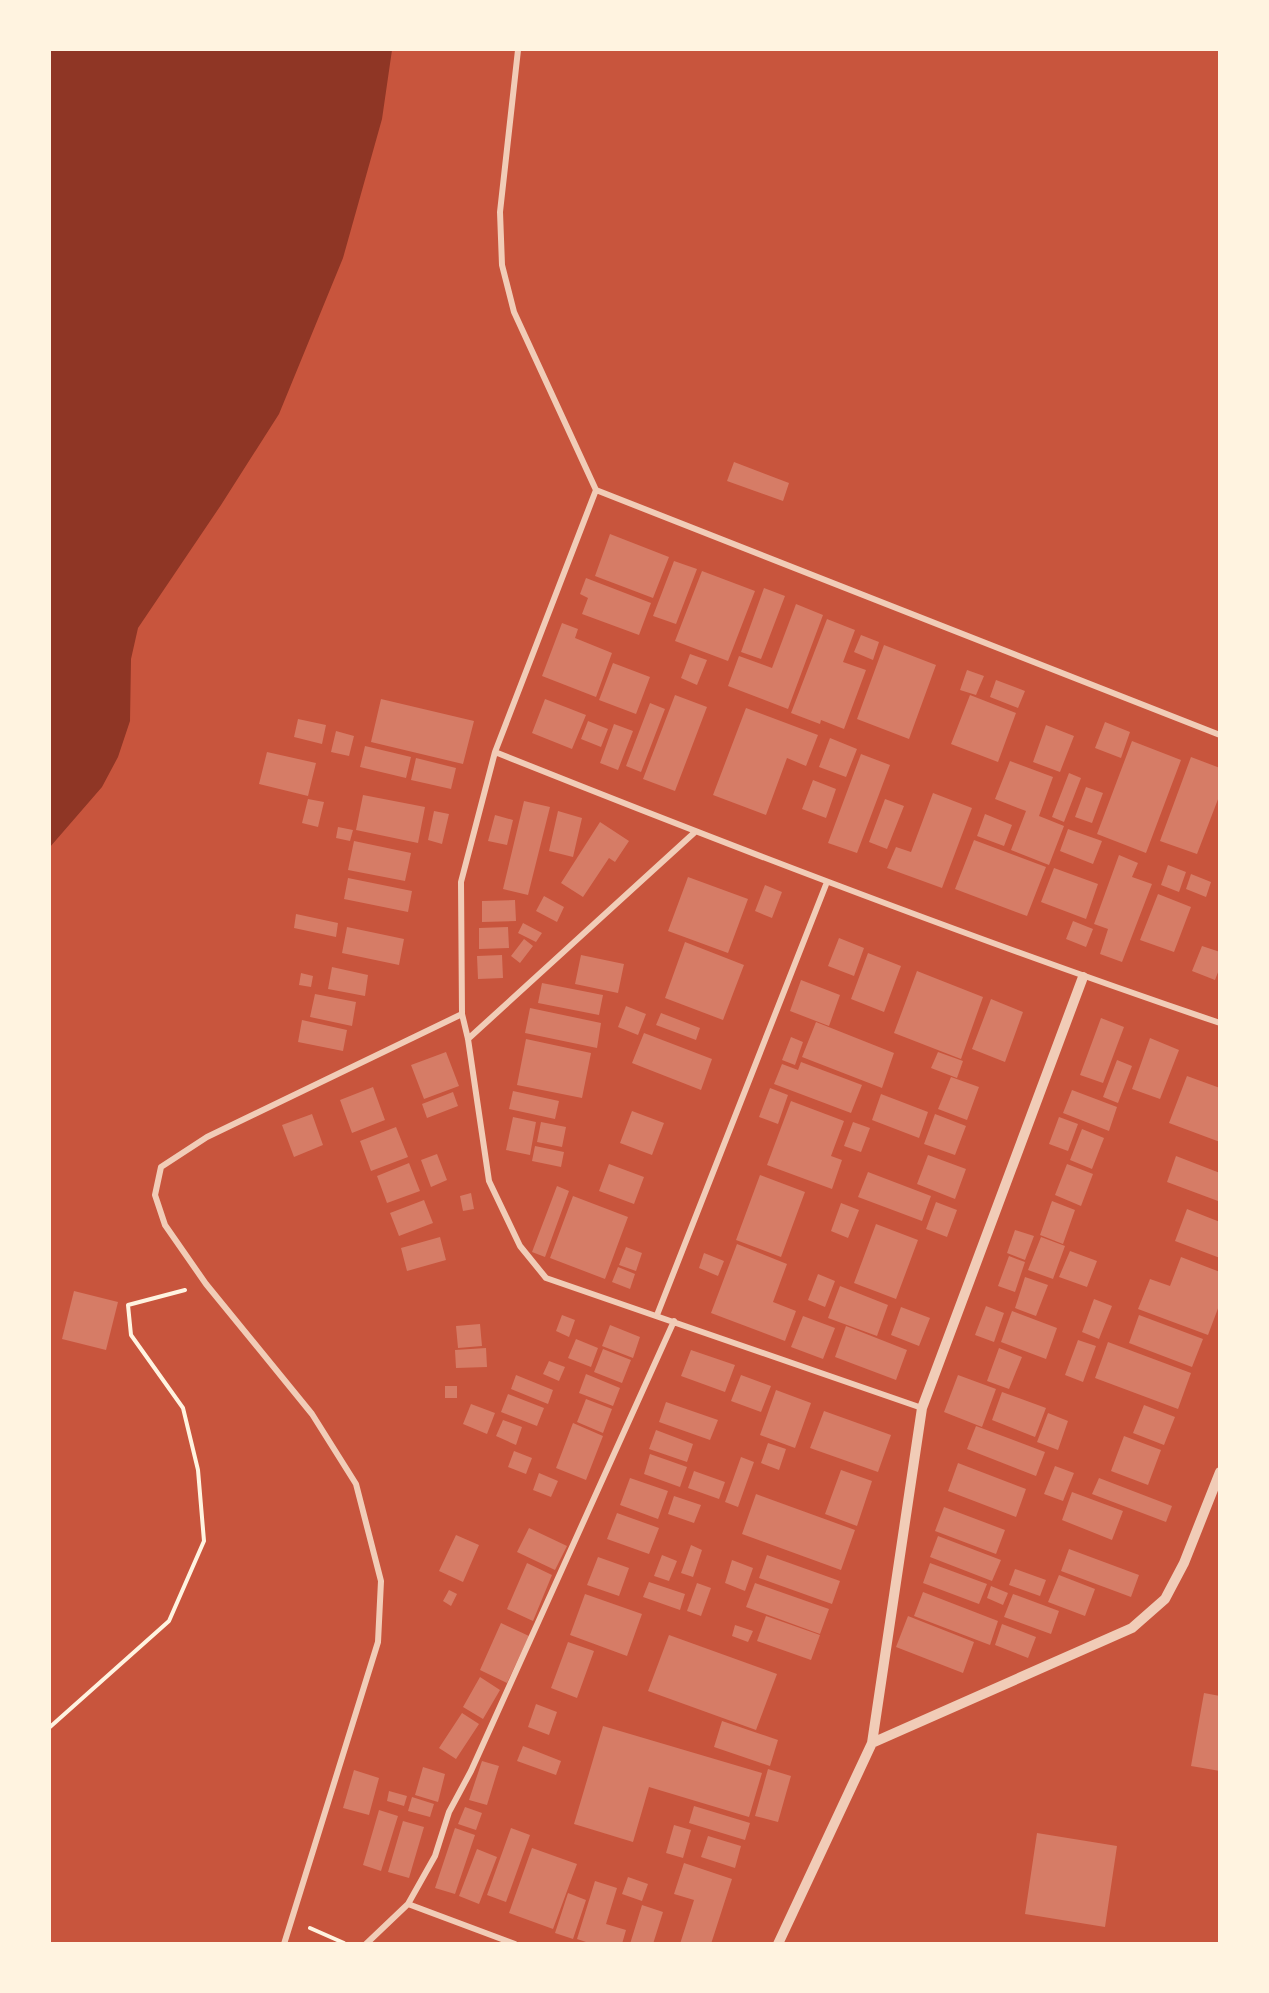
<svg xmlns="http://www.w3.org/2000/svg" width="1269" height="1993" font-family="Overpass,sans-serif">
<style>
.water{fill:#8f3625}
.building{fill:#d67c66}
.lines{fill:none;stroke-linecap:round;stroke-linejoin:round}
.path{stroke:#fff3e0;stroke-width:4}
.minor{stroke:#f1ccb7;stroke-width:6}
.tertiary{stroke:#f1ccb7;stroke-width:10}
</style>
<rect width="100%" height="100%" fill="#c8553d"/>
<path class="water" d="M50 50H392L382 119 343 258 279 414 221 505 138 628 131 659 130 721 118 757 102 787 50 847Z"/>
<path class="building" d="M734 462 789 483 783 501 727 481Z
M610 534 669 557 653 598 595 576Z
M674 561 697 569 676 624 653 616Z
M702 571 755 591 728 661 675 641Z
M586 578 651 603 639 635 582 614 588 598 580 594Z
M764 588 785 596 761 659 741 652Z
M796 604 823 615 788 709 728 686 739 656 772 668Z
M827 619 855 630 843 662 866 670 844 729 821 720 820 724 791 713Z
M562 623 578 629 575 638 612 653 596 697 542 676Z
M861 635 879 642 873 660 854 652Z
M884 645 936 665 909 739 857 719Z
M690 654 707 660 697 685 681 678Z
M613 663 650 677 636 714 599 700Z
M967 670 984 676 976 695 960 690Z
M996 680 1025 691 1018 708 990 697Z
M675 695 707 707 675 791 643 779Z
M970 695 1016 713 998 762 951 744Z
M381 699 474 721 463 764 371 742Z
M545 699 586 715 572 749 532 733Z
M650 703 665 709 641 772 626 766Z
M746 708 818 735 806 766 787 758 766 815 713 795Z
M298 719 326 725 322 744 294 737Z
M588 721 608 729 601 747 581 739Z
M1105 722 1130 732 1121 758 1095 748Z
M614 724 633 731 618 770 600 763Z
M1046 725 1074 736 1060 772 1033 762Z
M336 731 354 736 349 756 331 752Z
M830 738 857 749 846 777 819 767Z
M1132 741 1181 760 1146 853 1097 834Z
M365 746 411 757 406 778 360 767Z
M267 752 316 763 308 796 259 784Z
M861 754 890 765 857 853 828 843Z
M1191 757 1220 768V794L1197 854 1160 841Z
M416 758 456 768 451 789 411 780Z
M1010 761 1053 777 1039 816 1064 826 1049 865 1011 850 1026 811 995 799Z
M1069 773 1081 778 1064 822 1052 817Z
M813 780 836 789 826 818 802 809Z
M1086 787 1103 793 1092 823 1075 817Z
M933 793 972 808 942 888 887 868 896 847 911 852Z
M363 795 425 807 418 843 356 830Z
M308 799 324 802 318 827 302 823Z
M885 799 904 806 887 849 869 842Z
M524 801 550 807 528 895 503 889Z
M434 811 449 814 442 844 428 840Z
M558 811 582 818 573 857 549 851Z
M985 814 1012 825 1004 846 977 836Z
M495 815 513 820 507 845 488 841Z
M600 822 629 841 615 862 609 858 583 897 561 883Z
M338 827 353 830 350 841 336 838Z
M1068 829 1102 841 1093 864 1060 851Z
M974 840 1046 867 1027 916 955 889Z
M354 841 411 853 405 881 348 870Z
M1119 855 1138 863 1132 877 1152 884 1122 962 1100 954 1108 929 1094 924Z
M1168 865 1186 872 1179 892 1161 885Z
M1054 868 1098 884 1086 919 1041 902Z
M1191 874 1211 882 1206 897 1186 889Z
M688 877 748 899 728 953 668 931Z
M348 878 412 891 408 912 344 899Z
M765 885 782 892 772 918 755 911Z
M1158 894 1191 907 1174 952 1140 940Z
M544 896 564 907 557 922 536 911Z
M515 900 516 921 482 922V901Z
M296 914 338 923 336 937 294 928Z
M1073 921 1093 929 1086 947 1066 939Z
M523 923 542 933 536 942 518 933Z
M347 927 404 939 399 965 342 953Z
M508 927 509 948 479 949V928Z
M839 938 864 948 854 976 828 966Z
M524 939 533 946 520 963 511 956Z
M685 942 744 965 723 1020 665 998Z
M1202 946 1220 952V967L1215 980 1192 971Z
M868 953 901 966 884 1012 851 999Z
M502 955 503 978 478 979 477 956Z
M581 955 624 964 618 993 575 984Z
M332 967 368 975 365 996 328 989Z
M917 971 983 997 961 1059 894 1033Z
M301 973 313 976 311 987 299 985Z
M801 980 840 995 829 1026 790 1011Z
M542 983 603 995 599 1015 538 1003Z
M315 994 356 1002 352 1026 310 1017Z
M991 999 1023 1012 1005 1062 972 1049Z
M626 1006 646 1014 638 1035 618 1027Z
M530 1008 601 1023 597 1048 525 1033Z
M661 1013 700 1028 696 1040 656 1025Z
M1101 1018 1124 1027 1103 1083 1080 1075Z
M302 1020 347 1030 343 1051 298 1042Z
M816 1022 894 1053 882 1088 802 1057Z
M644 1033 712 1059 701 1090 632 1063Z
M791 1037 803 1042 795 1065 782 1060Z
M1150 1038 1179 1050 1160 1099 1132 1089Z
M526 1039 591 1053 582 1098 517 1085Z
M446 1052 459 1086 424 1099 411 1065Z
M938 1052 963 1061 957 1078 931 1068Z
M1117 1060 1132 1066 1118 1103 1103 1097Z
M801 1062 862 1085 851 1113 774 1084 782 1064 798 1070Z
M1187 1076 1220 1088V1142L1169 1123Z
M951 1077 979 1087 967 1120 938 1109Z
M373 1087 385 1120 352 1133 340 1100Z
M770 1088 788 1095 778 1124 759 1117Z
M1072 1090 1117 1107 1109 1131 1063 1113Z
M513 1091 559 1101 555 1119 509 1109Z
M453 1092 458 1106 427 1118 422 1104Z
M881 1094 928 1112 919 1138 872 1120Z
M791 1101 844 1121 831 1156 842 1160 832 1189 767 1165Z
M632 1111 664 1123 652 1155 620 1143Z
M312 1114 323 1145 294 1157 282 1125Z
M935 1114 966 1126 955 1155 924 1144Z
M513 1117 536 1122 530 1155 506 1150Z
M1059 1117 1078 1124 1068 1151 1049 1144Z
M541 1122 566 1127 562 1147 537 1142Z
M853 1122 870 1128 861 1152 844 1146Z
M396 1127 408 1157 371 1171 360 1141Z
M1082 1129 1104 1138 1092 1169 1070 1160Z
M535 1146 564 1152 561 1167 532 1161Z
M437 1154 447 1180 431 1187 421 1160Z
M928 1155 966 1169 955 1199 917 1184Z
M1176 1156 1220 1173 1218 1201 1167 1182Z
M409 1163 420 1191 387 1203 377 1176Z
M609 1164 644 1177 634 1204 599 1191Z
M1067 1164 1093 1174 1081 1206 1055 1195Z
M868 1172 931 1196 922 1221 858 1197Z
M760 1175 805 1192 781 1257 736 1240Z
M557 1186 569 1191 545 1257 532 1252Z
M471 1193 474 1209 463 1211 460 1196Z
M573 1196 628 1217 605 1279 550 1258Z
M424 1200 433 1223 399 1236 390 1213Z
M1052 1201 1075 1210 1063 1244 1040 1235Z
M936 1202 957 1210 947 1237 926 1229Z
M841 1203 859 1210 848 1238 831 1231Z
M1187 1209 1220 1222V1258L1175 1241Z
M876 1224 918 1240 896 1299 854 1283Z
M1015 1230 1034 1236 1025 1260 1007 1253Z
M440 1237 446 1260 407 1271 401 1248Z
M1041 1237 1065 1246 1053 1279 1028 1270Z
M737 1244 787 1264 773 1302 796 1311 785 1341 711 1313Z
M626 1247 642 1253 636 1271 619 1265Z
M1070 1251 1097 1261 1087 1287 1059 1277Z
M704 1253 724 1261 718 1276 699 1268Z
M1009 1256 1025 1262 1015 1292 998 1286Z
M1181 1257 1220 1272V1303L1208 1335 1138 1309 1150 1279 1170 1286Z
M618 1267 635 1274 630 1289 612 1282Z
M818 1274 835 1281 825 1307 808 1300Z
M1025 1277 1048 1285 1036 1316 1015 1308Z
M840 1286 888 1305 877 1336 828 1318Z
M74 1291 118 1302 106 1350 62 1339Z
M1094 1299 1112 1306 1099 1339 1082 1332Z
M986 1306 1004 1313 994 1342 975 1335Z
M901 1307 930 1318 919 1346 891 1335Z
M1012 1311 1057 1328 1046 1359 1001 1342Z
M562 1315 575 1320 569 1337 556 1331Z
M1139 1315 1203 1339 1192 1367 1129 1343Z
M803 1316 835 1328 823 1359 791 1347Z
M480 1324 482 1346 458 1348 456 1326Z
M610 1325 640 1337 633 1358 602 1346Z
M846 1326 907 1350 896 1380 835 1357Z
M576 1339 598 1348 591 1367 568 1358Z
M1078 1340 1096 1346 1083 1382 1065 1375Z
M1108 1342 1191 1373 1178 1409 1095 1378Z
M486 1348 487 1367 456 1368 455 1350Z
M999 1348 1022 1357 1009 1389 987 1381Z
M603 1349 631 1360 622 1383 594 1372Z
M691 1350 735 1365 725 1392 681 1376Z
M549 1361 565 1367 559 1381 543 1374Z
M586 1374 620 1388 613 1406 579 1393Z
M516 1375 553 1390 548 1404 511 1389Z
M741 1375 771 1386 761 1412 731 1401Z
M958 1375 996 1389 982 1427 944 1412Z
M445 1386H457V1398H445Z
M776 1390 811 1403 795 1448 760 1435Z
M1002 1392 1046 1408 1035 1437 992 1420Z
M508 1394 544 1408 537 1426 501 1412Z
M586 1399 612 1409 603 1433 577 1422Z
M666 1402 718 1420 710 1440 659 1422Z
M471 1404 495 1413 487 1434 463 1424Z
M1144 1405 1175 1417 1164 1445 1133 1433Z
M824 1411 891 1435 878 1472 810 1448Z
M1048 1413 1068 1421 1058 1450 1037 1442Z
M503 1420 522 1427 516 1445 496 1436Z
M573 1423 603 1436 586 1480 556 1468Z
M976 1426 1045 1452 1036 1476 967 1449Z
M656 1430 693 1444 687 1462 649 1449Z
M1124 1436 1161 1450 1148 1485 1111 1471Z
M768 1443 786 1449 779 1470 761 1463Z
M514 1451 532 1458 526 1474 508 1467Z
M650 1454 687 1467 680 1487 644 1474Z
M741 1457 754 1462 738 1507 725 1502Z
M958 1463 1026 1489 1016 1517 948 1491Z
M1055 1466 1074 1473 1063 1501 1044 1494Z
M841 1470 872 1481 857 1526 825 1514Z
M694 1471 725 1482 719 1499 688 1488Z
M539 1473 558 1481 551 1497 533 1490Z
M630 1478 668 1491 658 1519 620 1505Z
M1099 1478 1172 1506 1166 1522 1092 1494Z
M1072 1492 1123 1511 1112 1540 1062 1520Z
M756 1494 855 1530 841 1570 742 1534Z
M674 1496 701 1505 694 1523 668 1514Z
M944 1507 1005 1530 996 1554 935 1531Z
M617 1513 659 1528 649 1554 607 1539Z
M529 1528 567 1546 555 1570 517 1552Z
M456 1535 479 1545 463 1582 439 1571Z
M938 1536 1001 1560 992 1581 930 1557Z
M691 1545 702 1550 693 1577 681 1573Z
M1069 1549 1139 1575 1131 1597 1061 1571Z
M662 1555 677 1561 669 1581 654 1576Z
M767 1555 840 1581 832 1604 759 1578Z
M598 1557 629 1568 619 1596 587 1585Z
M732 1560 753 1568 745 1591 725 1583Z
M527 1563 552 1575 533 1621 507 1609Z
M930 1563 987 1584 979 1604 923 1583Z
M1015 1569 1046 1580 1040 1596 1009 1585Z
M1059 1575 1095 1589 1085 1616 1048 1602Z
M649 1582 685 1594 680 1610 643 1597Z
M697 1583 711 1588 701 1616 687 1611Z
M755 1583 829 1609 820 1634 746 1607Z
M991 1586 1008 1593 1003 1605 987 1598Z
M449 1590 457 1594 451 1606 443 1601Z
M923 1592 998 1621 990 1645 914 1616Z
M585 1594 642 1614 627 1656 570 1635Z
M1013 1594 1059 1611 1051 1634 1004 1617Z
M766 1616 820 1635 811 1660 757 1641Z
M908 1616 974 1642 963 1673 896 1647Z
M501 1623 529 1636 507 1683 480 1670Z
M1002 1624 1036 1637 1028 1658 995 1645Z
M735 1625 753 1631 748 1642 732 1636Z
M669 1635 777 1674 756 1730 648 1691Z
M568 1642 594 1651 577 1698 551 1688Z
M480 1677 500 1690 483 1719 463 1707Z
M1204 1693 1220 1696V1771L1191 1766Z
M536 1704 557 1712 549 1735 528 1727Z
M462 1713 479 1724 456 1759 439 1748Z
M722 1721 778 1740 770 1766 714 1747Z
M603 1726 762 1773 749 1817 649 1787 633 1842 574 1824Z
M523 1746 561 1761 556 1775 517 1761Z
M482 1761 499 1766 487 1805 469 1800Z
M423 1767 445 1774 438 1802 415 1795Z
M768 1769 791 1776 778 1822 755 1816Z
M354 1770 379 1778 369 1815 343 1808Z
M389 1791 407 1796 404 1806 387 1801Z
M412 1797 434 1804 430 1817 408 1811Z
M694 1806 750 1823 745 1840 689 1823Z
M465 1807 482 1813 476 1830 458 1824Z
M379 1810 398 1816 381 1871 363 1865Z
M403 1821 424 1827 409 1878 388 1872Z
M674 1825 691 1830 683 1858 666 1853Z
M455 1828 475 1835 455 1894 435 1888Z
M511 1828 530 1835 506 1902 487 1895Z
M1037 1833 1117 1846 1105 1927 1025 1914Z
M708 1836 741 1846 735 1868 701 1857Z
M532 1848 577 1864 553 1929 509 1913Z
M477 1849 497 1857 479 1904 459 1896Z
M684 1863 732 1879 711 1944H680L694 1900 674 1894Z
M628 1877 648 1884 642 1901 622 1894Z
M595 1881 617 1888 606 1924 626 1930 622 1944H592L577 1939Z
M568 1893 586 1900 573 1939 555 1933Z
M642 1905 663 1912 653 1944H630Z"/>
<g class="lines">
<path class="path" d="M50 1727 169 1621 204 1541 198 1470 183 1408 131 1335 128 1305 185 1290
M310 1928 344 1943"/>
<path class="minor" d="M518 50 500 212 502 265 514 312 596 490 495 752 461 882 462 1014 468 1039 489 1181 520 1246 546 1278 922 1408
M596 490 1220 735
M495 752C735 848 975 940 1220 1023
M468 1039 695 832
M657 1315 827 882
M408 1904 435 1856 449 1812 471 1771 674 1321
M284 1944 378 1642 381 1581 356 1484 312 1414 206 1284 165 1225 155 1195 161 1167 207 1137 462 1014
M366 1944 408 1904 515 1944"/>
<path class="tertiary" d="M872 1743 1132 1628 1165 1599 1184 1563 1220 1472
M778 1944 872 1743 922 1408 1083 977"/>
</g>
<rect width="1269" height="1993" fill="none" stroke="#fff3e0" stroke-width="102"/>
</svg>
